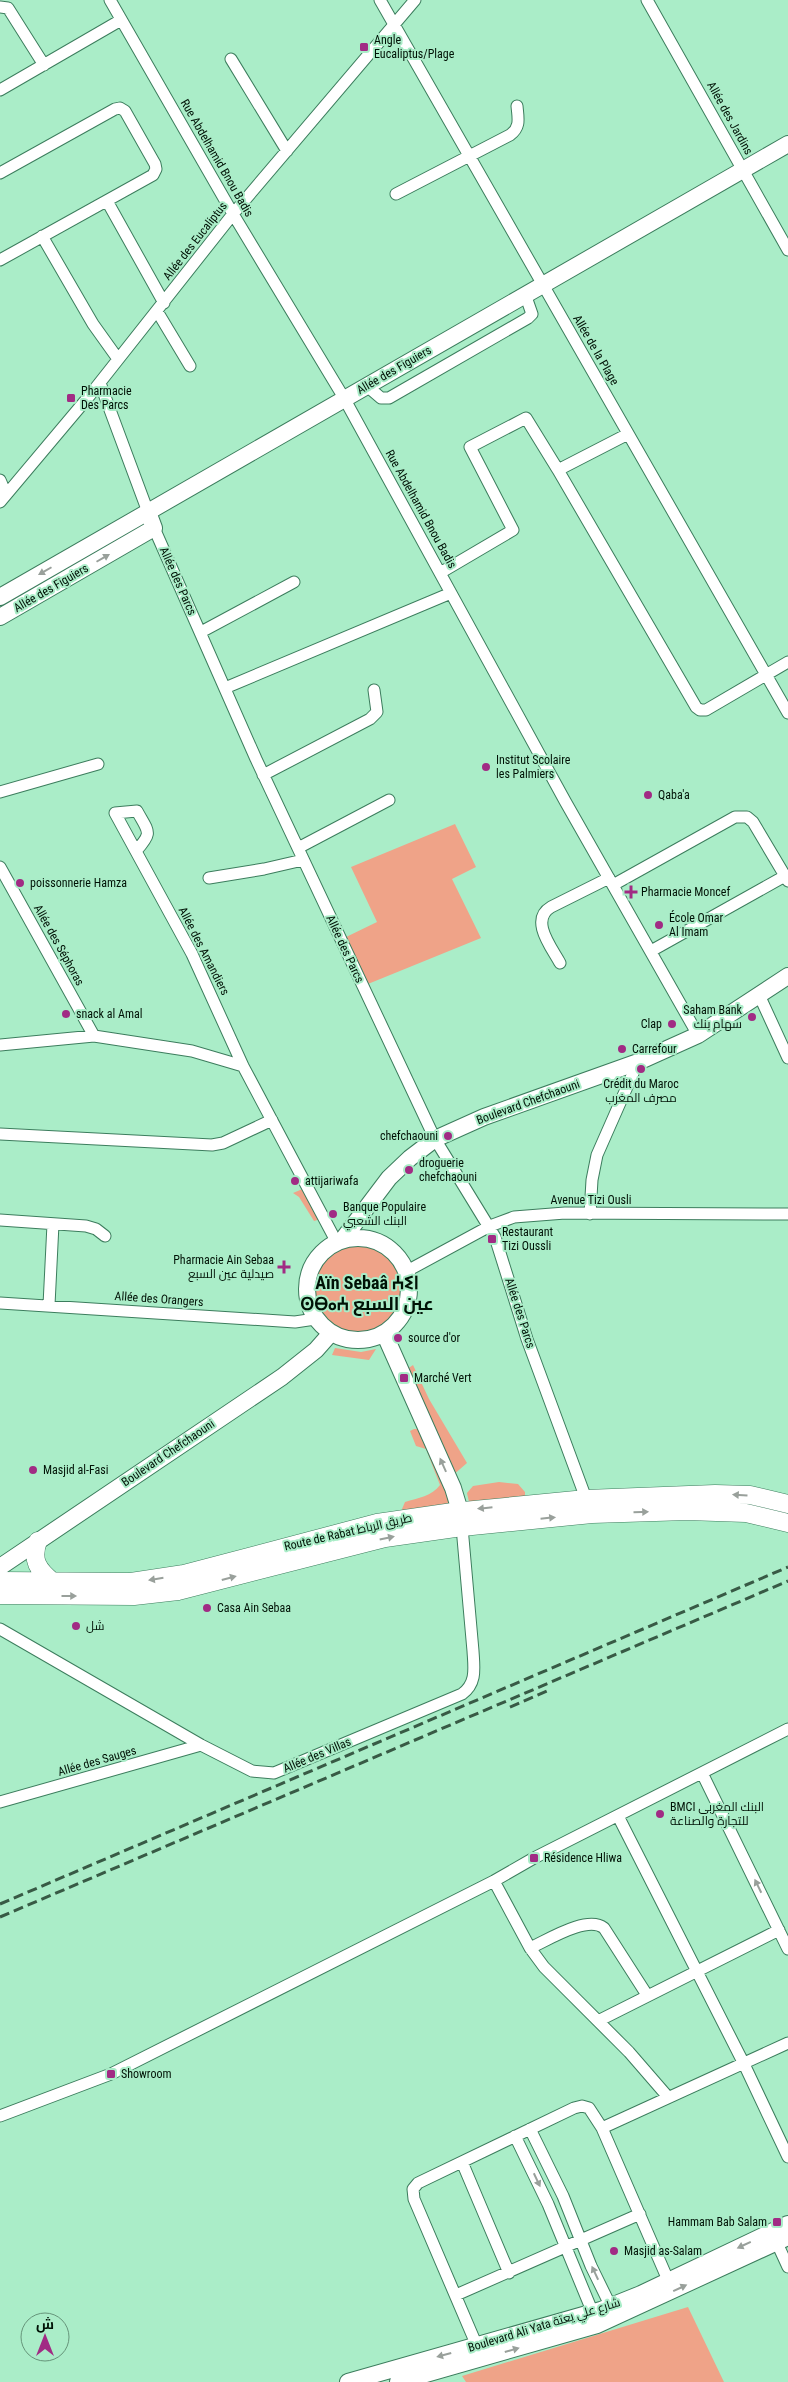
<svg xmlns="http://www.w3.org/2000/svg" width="788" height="2382" font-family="'Roboto Condensed',Cairo,'Noto Sans Tifinagh',sans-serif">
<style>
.green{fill:#efa388}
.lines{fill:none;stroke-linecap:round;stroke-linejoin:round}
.street-casing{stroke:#3c7d5d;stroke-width:13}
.secondary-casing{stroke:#3c7d5d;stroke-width:18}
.primary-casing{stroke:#3c7d5d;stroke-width:19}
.street{stroke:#fff;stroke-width:11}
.secondary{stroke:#fff;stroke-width:16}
.primary{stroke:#fff;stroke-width:18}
.rail{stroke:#385a45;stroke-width:3;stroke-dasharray:10 5;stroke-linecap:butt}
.oneway{fill:#99a09b}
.poi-dot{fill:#a12b84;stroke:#aaedc8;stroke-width:2}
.labels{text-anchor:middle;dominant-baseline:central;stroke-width:4;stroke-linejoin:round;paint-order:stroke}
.poi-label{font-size:12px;fill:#001206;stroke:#aaedc8;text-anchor:start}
.street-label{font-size:12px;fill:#001206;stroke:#aaedc8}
.district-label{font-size:18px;font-weight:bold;fill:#001206;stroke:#aaedc8}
</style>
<rect width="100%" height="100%" fill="#aaedc8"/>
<path class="green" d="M455 824 476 867 452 879 481 938 363 986 344 938 377 922 351 867Z
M305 1188 321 1219 314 1221 299 1197 293 1193Z
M314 1290a45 45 0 1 1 90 0a45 45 0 1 1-90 0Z
M335 1348 361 1352 376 1349 369 1360 332 1355Z
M413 1365 429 1399 467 1463 452 1476 403 1372Z
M414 1429H421L454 1506 404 1513 402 1509 405 1502C418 1498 432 1496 440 1485L426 1449 416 1446 410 1431Z
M499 1482 518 1484 525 1492V1497L469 1502 467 1493 473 1486Z
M688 2307 724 2382H466L462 2376Z"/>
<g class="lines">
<g class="street-casing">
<path id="street" d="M110 0 233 214 344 398 565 801 698 1035
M380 0 788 713
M647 0 788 250
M0 7 8 8 44 65
M231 59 287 151
M0 90 121 20
M0 173 115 109 120 108 125 111 155 164 156 169 153 175 0 260
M396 194 510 135C521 127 518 118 517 106
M107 201 164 303
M42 236 93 324 118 359
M157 311 190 366
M100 383 148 512
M367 386 381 398H389L528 318 532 314 525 294
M558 470 628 434
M0 480 6 494
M0 502 90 395 233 214 415 0
M154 528 256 759 435 1139 495 1237 527 1339 588 1504
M440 573 513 530 470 447 526 418 558 470 696 707 700 710H706L788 662
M201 632 294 582
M225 688 451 593
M263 775 370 719 377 712 374 690
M0 792 98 764
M298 848 389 800
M136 851C153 832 149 833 137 811L115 813 192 954 243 1066 336 1241
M0 867 94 1036
M209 878 264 869 303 860
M613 885 735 817H747L753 822 788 881
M651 951 785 876
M560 963C552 948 529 920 551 907L609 878
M760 997 788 1058
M0 1045 94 1036 192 1051 243 1066
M0 1134 212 1145 223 1143 272 1120
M590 1214 592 1180 597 1155 638 1062
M0 1220 86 1226 96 1229 105 1236
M407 1271 490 1226 514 1217 565 1213 788 1214
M0 1303 295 1322 315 1319
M49 1305 53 1224
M0 1629 201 1745 252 1771 274 1773 462 1694C477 1683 474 1668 473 1651L462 1527
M702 1773 788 1949
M0 1802 201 1745
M618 1816 744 2064 788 2157
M494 1881 530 1948 544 1967 629 2052 668 2097
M530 1948C548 1940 587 1915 604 1928L647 1995
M598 2021 779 1930
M0 2116 111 2074 494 1881 534 1858 788 1729
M602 2128 788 2043
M530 2129 563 2196 591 2266 613 2311
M515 2136 548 2204 595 2318
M462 2162 509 2273
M777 2243 788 2267
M456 2295 640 2214
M477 2346 414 2199 413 2189 418 2183 574 2108 582 2106 589 2108 602 2128 668 2280"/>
</g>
<g class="secondary-casing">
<path id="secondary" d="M0 597 788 144
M0 617 154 528 148 512
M307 1289a51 51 0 1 1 102 0a51 51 0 1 1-102 0Z
M343 1239 389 1178 410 1158 435 1139 484 1117 638 1062 698 1035 788 976
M384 1333 453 1488 460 1511
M0 1567 282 1377 316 1350 331 1333
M348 2382 601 2310 641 2294 788 2224
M398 2382 597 2325 788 2237"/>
</g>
<g class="primary-casing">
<path id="primary" d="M38 1541C31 1560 38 1570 53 1582
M0 1581 131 1582 184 1574 377 1523 453 1512 586 1499 715 1494 750 1495 788 1504
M0 1595 134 1596 178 1591 385 1538 462 1527 592 1514 687 1511 746 1513 788 1523"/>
</g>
<use href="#street" class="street"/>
<use href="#secondary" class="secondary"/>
<use href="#primary" class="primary"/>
<path class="rail" d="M510 1707 549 1690
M0 1904 788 1567
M0 1917 788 1581"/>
</g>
<defs><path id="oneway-solid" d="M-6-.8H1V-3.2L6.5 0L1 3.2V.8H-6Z" transform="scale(1.25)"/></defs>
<g class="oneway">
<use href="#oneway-solid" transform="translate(103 558) rotate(-30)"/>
<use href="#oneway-solid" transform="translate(45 571) rotate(150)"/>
<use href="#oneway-solid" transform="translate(443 1465) rotate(-114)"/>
<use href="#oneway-solid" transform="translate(740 1495) rotate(-176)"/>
<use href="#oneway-solid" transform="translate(485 1508) rotate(174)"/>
<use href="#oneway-solid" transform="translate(641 1512) rotate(-2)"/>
<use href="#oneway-solid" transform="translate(548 1518) rotate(-6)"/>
<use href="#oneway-solid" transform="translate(387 1538) rotate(-12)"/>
<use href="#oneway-solid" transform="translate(229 1578) rotate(-15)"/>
<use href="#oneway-solid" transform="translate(156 1579) rotate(171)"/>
<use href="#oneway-solid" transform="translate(69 1596)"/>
<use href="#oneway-solid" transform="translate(758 1886) rotate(-116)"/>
<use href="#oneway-solid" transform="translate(537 2180) rotate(65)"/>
<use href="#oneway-solid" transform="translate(744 2245) rotate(155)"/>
<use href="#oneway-solid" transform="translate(595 2273) rotate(-115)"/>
<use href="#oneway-solid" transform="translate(680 2288) rotate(-25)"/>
<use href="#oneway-solid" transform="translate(512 2350) rotate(-16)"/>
<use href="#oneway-solid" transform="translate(444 2355) rotate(165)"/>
</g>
<g class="poi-dot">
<rect x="359" y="42" width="10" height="10" rx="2.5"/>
<rect x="66" y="393" width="10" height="10" rx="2.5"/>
<circle cx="486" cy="767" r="5"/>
<circle cx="648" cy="795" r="5"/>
<circle cx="20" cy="883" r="5"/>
<path d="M628.5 884.5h5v5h5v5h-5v5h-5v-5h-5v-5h5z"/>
<circle cx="659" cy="925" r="5"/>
<circle cx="66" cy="1014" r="5"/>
<circle cx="752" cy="1017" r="5"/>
<circle cx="672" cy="1024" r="5"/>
<circle cx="622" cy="1049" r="5"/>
<circle cx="641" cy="1069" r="5"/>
<circle cx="448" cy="1136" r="5"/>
<circle cx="409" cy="1170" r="5"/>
<circle cx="295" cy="1181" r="5"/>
<circle cx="333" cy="1214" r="5"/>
<rect x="487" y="1234" width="10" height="10" rx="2.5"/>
<path d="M281.5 1259.5h5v5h5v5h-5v5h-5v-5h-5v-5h5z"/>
<circle cx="398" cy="1338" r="5"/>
<rect x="399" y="1373" width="10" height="10" rx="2.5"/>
<circle cx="33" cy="1470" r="5"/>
<circle cx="207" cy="1608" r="5"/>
<circle cx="76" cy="1626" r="5"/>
<circle cx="660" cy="1814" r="5"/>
<rect x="529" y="1853" width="10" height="10" rx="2.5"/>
<rect x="106" y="2069" width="10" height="10" rx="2.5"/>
<rect x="772" y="2217" width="10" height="10" rx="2.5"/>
<circle cx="614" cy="2251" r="5"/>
</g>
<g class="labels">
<g class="poi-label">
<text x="374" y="40">Angle<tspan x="374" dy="14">Eucaliptus/Plage</tspan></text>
<text x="81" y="391">Pharmacie<tspan x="81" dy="14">Des Parcs</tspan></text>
<text x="496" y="760">Institut Scolaire<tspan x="496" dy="14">les Palmiers</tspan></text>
<text x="658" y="795">Qaba'a</text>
<text x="30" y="883">poissonnerie Hamza</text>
<text x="641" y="892">Pharmacie Moncef</text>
<text x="669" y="918">École Omar<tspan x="669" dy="14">Al Imam</tspan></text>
<text x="742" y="1010" text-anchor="end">Saham Bank<tspan x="742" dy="14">سهام بنك</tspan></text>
<text x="76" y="1014">snack al Amal</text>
<text x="662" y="1024" text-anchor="end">Clap</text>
<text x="632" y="1049">Carrefour</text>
<text x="641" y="1084" text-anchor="middle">Crédit du Maroc<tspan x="641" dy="14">مصرف المغرب</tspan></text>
<text x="438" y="1136" text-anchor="end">chefchaouni</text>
<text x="419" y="1163">droguerie<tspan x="419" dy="14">chefchaouni</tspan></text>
<text x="305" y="1181">attijariwafa</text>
<text x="343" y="1207">Banque Populaire<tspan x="343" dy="14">البنك الشعبي</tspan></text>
<text x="502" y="1232">Restaurant<tspan x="502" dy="14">Tizi Oussli</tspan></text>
<text x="274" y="1260" text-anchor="end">Pharmacie Ain Sebaa<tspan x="274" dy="14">صيدلية عين السبع</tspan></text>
<text x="408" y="1338">source d'or</text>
<text x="414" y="1378">Marché Vert</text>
<text x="43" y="1470">Masjid al-Fasi</text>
<text x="217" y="1608">Casa Ain Sebaa</text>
<text x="86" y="1626">شل</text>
<text x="670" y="1807">BMCI البنك المغربي<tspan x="670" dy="14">للتجارة والصناعة</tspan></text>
<text x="544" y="1858">Résidence Hliwa</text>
<text x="121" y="2074">Showroom</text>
<text x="767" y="2222" text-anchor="end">Hammam Bab Salam</text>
<text x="624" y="2251">Masjid as-Salam</text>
</g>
<g class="street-label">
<text transform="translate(730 118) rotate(61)">Allée des Jardins</text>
<text transform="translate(217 158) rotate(60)">Rue Abdelhamid Bnou Badis</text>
<text transform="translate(195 241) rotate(-52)">Allée des Eucaliptus</text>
<text transform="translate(596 350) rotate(60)">Allée de la Plage</text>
<text transform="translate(394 370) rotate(-30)">Allée des Figuiers</text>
<text transform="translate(421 509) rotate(61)">Rue Abdelhamid Bnou Badis</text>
<text transform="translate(178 581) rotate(66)">Allée des Parcs</text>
<text transform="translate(51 588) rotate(-30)">Allée des Figuiers</text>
<text transform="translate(59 945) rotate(61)">Allée des Séphoras</text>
<text transform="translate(345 949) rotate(65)">Allée des Parcs</text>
<text transform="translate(204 951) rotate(63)">Allée des Amandiers</text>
<text transform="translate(528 1102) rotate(-20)">Boulevard Chefchaouni</text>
<text x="591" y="1200">Avenue Tizi Ousli</text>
<text transform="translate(159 1299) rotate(4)">Allée des Orangers</text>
<text transform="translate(520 1313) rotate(72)">Allée des Parcs</text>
<text transform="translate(168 1453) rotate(-34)">Boulevard Chefchaouni</text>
<text transform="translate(348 1532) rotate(-13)">Route de Rabat طريق الرباط</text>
<text transform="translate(317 1755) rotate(-23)">Allée des Villas</text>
<text transform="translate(97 1761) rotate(-16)">Allée des Sauges</text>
<text transform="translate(544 2325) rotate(-17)">Boulevard Ali Yata شارع علي يعتة</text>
</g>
<g class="district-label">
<text x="367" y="1282">Aïn Sebaâ ⵄⵉⵏ<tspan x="367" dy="21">ⵙⴱⴰⵄ عين السبع</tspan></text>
</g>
</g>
<g transform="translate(45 2337)"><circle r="24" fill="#aaedc8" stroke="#66957a"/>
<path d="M0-4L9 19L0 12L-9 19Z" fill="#a12b84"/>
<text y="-8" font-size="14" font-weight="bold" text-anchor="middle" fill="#001206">ش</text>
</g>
</svg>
